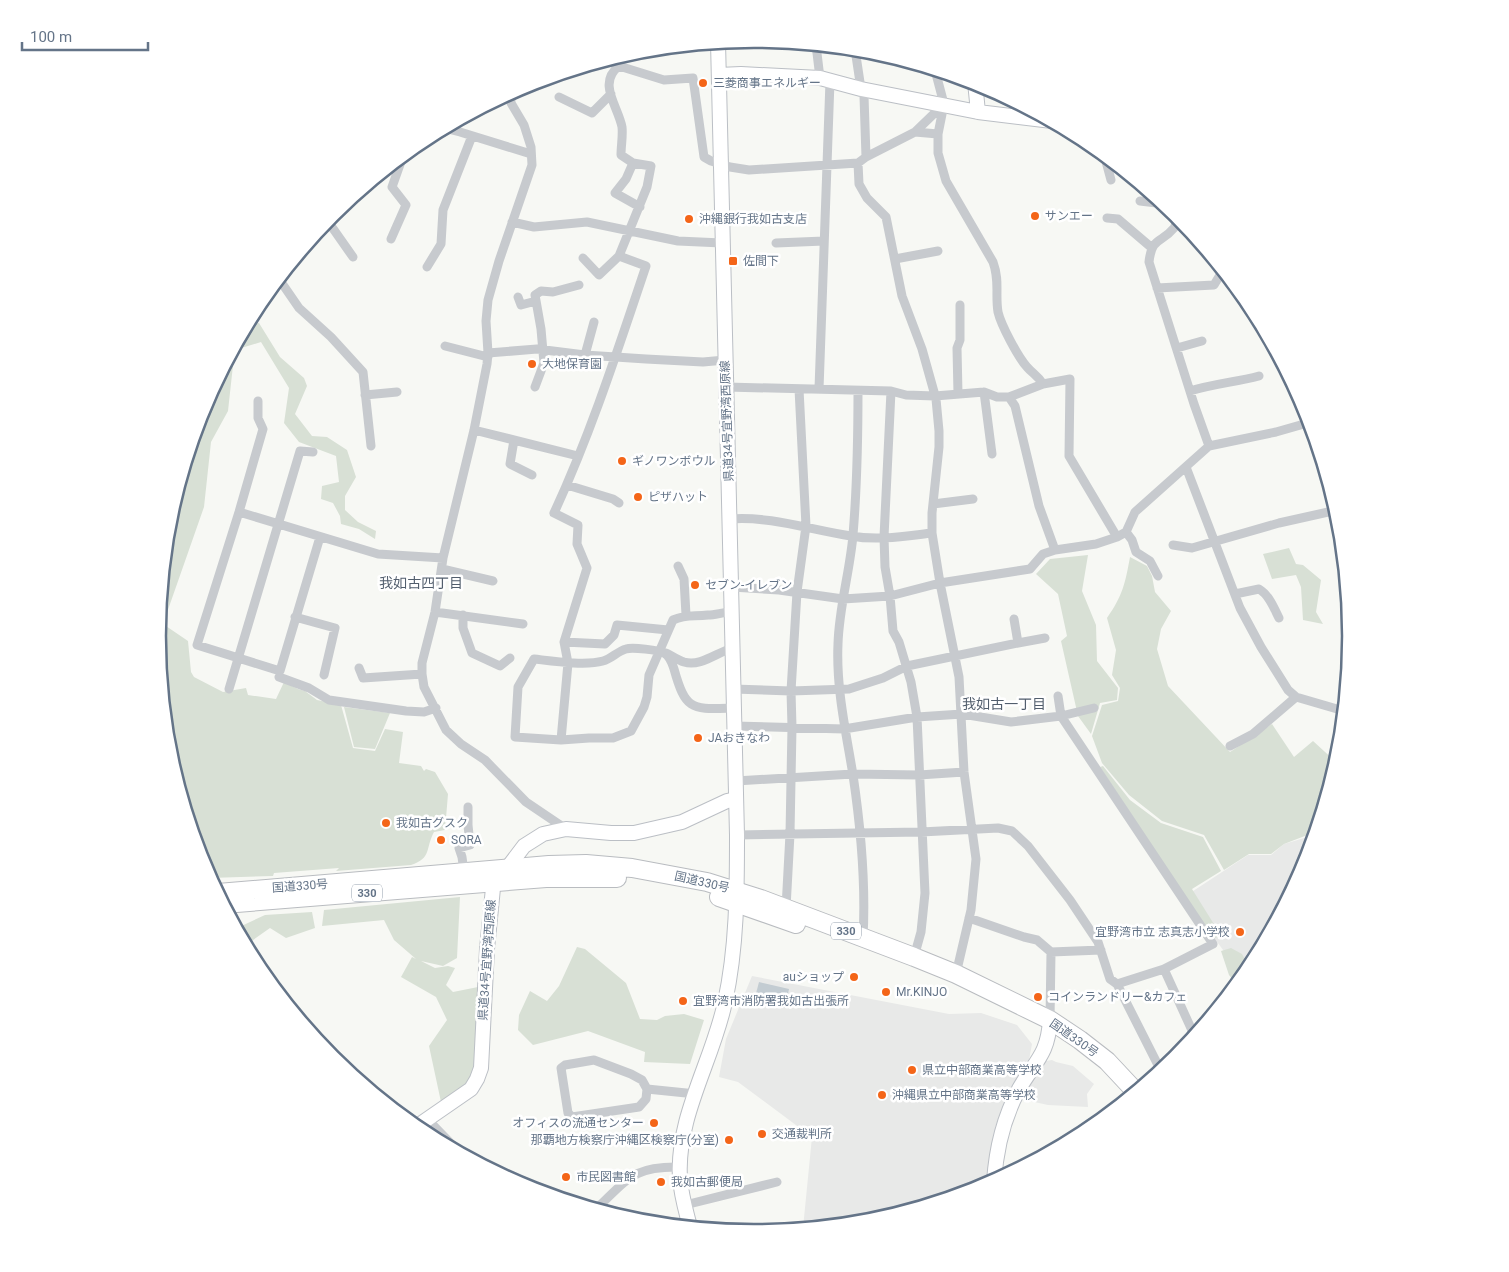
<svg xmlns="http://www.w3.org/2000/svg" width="1509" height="1272" font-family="Roboto,'Noto Sans JP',sans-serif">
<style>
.built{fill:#e8e9e8}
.green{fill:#d8e0d5}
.water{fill:#c3ccd2}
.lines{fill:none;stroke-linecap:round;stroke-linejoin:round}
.secondary-casing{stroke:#bbbfc5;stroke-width:16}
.highway-casing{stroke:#b9bcc0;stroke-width:20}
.street{stroke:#c7cace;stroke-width:9}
.secondary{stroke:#fff;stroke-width:14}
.highway{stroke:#fff;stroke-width:18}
.poi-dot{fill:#f46518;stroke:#fff;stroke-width:2}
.labels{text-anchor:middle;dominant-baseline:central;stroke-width:5;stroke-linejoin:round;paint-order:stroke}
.shield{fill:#fff;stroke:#929eac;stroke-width:1}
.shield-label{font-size:11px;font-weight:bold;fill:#647488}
.poi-label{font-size:12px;fill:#647488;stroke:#fff;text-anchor:start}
.street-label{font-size:12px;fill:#647488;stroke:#fff}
.neighbourhood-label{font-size:14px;fill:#525e6d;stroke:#fff}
.rim{fill:none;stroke:#647488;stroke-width:2.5}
</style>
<rect width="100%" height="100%" fill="#f7f8f4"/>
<path class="built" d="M1316 831 1306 865 1251 968 1243 977 1184 897 1248 855H1271L1284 844 1311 836Z
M752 976 949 1014 981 1013 1017 1025 1032 1044 1029 1060 1002 1107 995 1128 996 1132 989 1167 987 1185 871 1222 803 1228 812 1137 738 1082 719 1077 726 1039Z
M1052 1060 1056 1062 1073 1066 1094 1084 1087 1094 1088 1107 1048 1105 1030 1101 1033 1091 1029 1087V1082L1046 1061Z"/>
<path class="green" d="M259 323 280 357 304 378 307 386 295 414 312 436 327 437 347 450 356 477 345 496V510L358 522 376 531 375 539 359 529 341 524 340 516 333 503 321 499 322 486 339 482 336 456 299 442 284 423 289 388 261 342 238 349 237 343 247 325Z
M235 347 228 411 211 442 204 507 163 624 188 641 191 672 194 677 223 692 246 688 248 695 276 699 284 682 298 689 305 691 317 700 341 705 353 748 375 751 385 729 403 732 399 763 421 766 424 771 426 769 435 772 448 794 445 830 434 832C425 849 432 858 411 865L336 871 339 868 274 873 273 876 210 878 203 864 169 752 157 636 169 519 203 407Z
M1289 548 1296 564 1303 565 1321 580 1316 612 1323 624 1303 620 1301 587 1296 575 1272 579 1263 554Z
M1088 555 1082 591 1096 625 1097 661 1118 688 1117 700 1100 703 1091 734 1078 716 1061 641 1067 636 1058 594 1036 574 1050 559Z
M1130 557 1147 566 1152 576 1155 592 1171 611 1161 629 1157 649 1168 686 1230 752 1272 724 1294 757 1313 741 1336 762V766L1317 828 1310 834 1284 844 1271 854H1249L1224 870 1204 835 1162 821 1129 795 1102 763 1092 736 1102 705 1118 701 1120 688 1112 675 1116 650 1107 618C1123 595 1125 584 1130 557Z
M344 707 390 713 375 749 354 747Z
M1103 766 1130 800 1161 823 1203 837 1221 871 1192 889 1217 929 1228 925 1230 931 1213 939 1100 767Z
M460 897 457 958 443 966 421 961 435 968 448 966 455 968 446 985 453 992 478 987 476 1070 459 1092 441 1102 429 1046 447 1020 436 997 401 977 412 957 416 959 394 940 384 920 322 926 324 910Z
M312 912 315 928 286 938 270 928 246 945 237 928 265 915Z
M577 947 585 949 626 983 640 1019 657 1020 665 1016 684 1014 704 1020 690 1064 644 1062 645 1052 588 1031 533 1045 518 1030 519 1015 530 991 547 1001 559 986Z
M1231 948 1242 954 1250 969 1237 985 1229 975 1221 951Z"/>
<path class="water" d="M759 982 789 989 785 1008 754 1001Z"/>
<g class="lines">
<g class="secondary-casing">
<path id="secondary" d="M719 75 741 74 820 78 861 89 978 112 1052 121
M975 82 978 112
M416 1127 471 1089 477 1079 481 1068 487 949 493 888 496 883 524 846 543 834 566 829 611 833H634L682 822 727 801 736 799
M994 1182C996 1150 1004 1117 1019 1089 1035 1061 1048 1055 1050 1020
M690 1227C686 1211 681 1195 680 1178 676 1117 713 1060 725 1002 737 947 737 891 737 835L718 42"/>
</g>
<g class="highway-casing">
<path id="highway" d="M218 893 549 865 586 864 632 868 707 882 761 899 914 957 956 974 1050 1020 1080 1040 1107 1061 1136 1092
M719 897 796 924
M224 904 546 878H617"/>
</g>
<path class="street" d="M816 45 820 78
M855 49 861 89 864 96 866 157
M611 58 619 66 664 80 693 78 704 157 711 161 730 167 749 170 858 163 866 157 915 132 944 104
M935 70 944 104 938 134V153L946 181 993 262C1000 281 995 294 998 312 1001 325 1018 357 1027 367 1033 374 1037 375 1043 384
M511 92V103L524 125 531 147 532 165 499 261 488 300 486 321 488 353 487 364 474 430 443 558 435 612 422 663V674L424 687 446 730 461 744 485 760 526 802 566 829
M559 97 592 113 611 94
M444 128 460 132 531 154
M915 132 938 134
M1104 154 1111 180
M633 163 626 179 615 193 640 207
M858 163 859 184 867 198 886 217 902 296 922 349 936 399 939 431V447L932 513V533L940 583 959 677 964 772 976 859 971 910 956 974
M1140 201 1165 204
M1179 217C1178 220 1176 225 1174 228 1161 244 1152 236 1149 262L1194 404 1209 446
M1107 218 1118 219 1152 248
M327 220 353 257
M512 222 534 227 587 222 678 241 722 243
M391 239 406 205 392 187 403 156
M776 243 824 241
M583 258 599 275 619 256
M895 259 938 251
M427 267 441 244 443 210 472 136
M279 279 299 308 331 337 363 372 371 446
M1157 288 1214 285 1223 270
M518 297 521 305 536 301
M445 346 488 357
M1177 348 1202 341
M488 353 537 349 585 355 646 359 703 362 725 360
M585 355 594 322
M535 387 544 363 541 329 535 295 541 291 553 292 579 285
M726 387 891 391 906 395 935 396 984 392 997 397H1009L1015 406 1039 506 1055 550
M819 389 830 81
M858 391C858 439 857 487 853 535 850 571 839 607 838 644 836 688 846 732 853 775 861 829 866 883 863 938
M891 391 884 537 885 567 890 596 893 631 899 642 911 682 917 717 925 893 921 932 914 957
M1190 391C1213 384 1236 382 1259 376
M984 392 992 454
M958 394 957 348 960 340V305
M365 395 397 392
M1009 397 1043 384 1070 379 1069 456 1117 537
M258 401V418L263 429 239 512 197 645 280 671 320 537
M474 430 578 456
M514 440 510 464 532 475
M1186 467 1240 608 1261 647 1288 690 1296 697 1344 711
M567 485 613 499 619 503
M933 504 973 499
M239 512 378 554 443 558
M730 519C772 516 810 530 851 536 878 541 906 536 932 533
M1126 532 1132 540 1136 552 1150 561 1158 576
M1173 545 1192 548 1279 523 1337 510
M678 566 684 579 686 615
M442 569 493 581
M732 587 779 590 843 599 890 596 940 583 1030 569 1043 554 1055 550 1096 544 1117 537 1126 532 1135 512 1209 446 1276 432 1311 422
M1235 594 1259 589C1269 595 1274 608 1279 618
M435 612 523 624
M463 615V628L472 653 500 666 510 658
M295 617 335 628 324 675
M668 630 617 625 614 635 605 644 564 642 568 663 561 740 589 738H613L631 731 644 707 647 697 649 675 673 620C687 614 694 617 708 615 716 615 723 612 732 612
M564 642 587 568 577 544 578 525 554 513C591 433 618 349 646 266L619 256 647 187 651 166 633 163 621 155C621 146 623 136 622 127 618 106 597 83 619 66
M1018 643 1045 638
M666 653C672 656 678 660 684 662 701 667 717 652 733 648
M359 668 363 678 422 674
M279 677 309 688 329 700 406 711 424 712 436 708
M229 689 300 451 313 452
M733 689 791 691 849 689 883 678 907 666 1018 643 1014 619
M1058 696 1061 716 1213 944 1164 969
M734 726 844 729 917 717 962 714 1011 722 1061 716 1094 708
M561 740 515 737 518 687 534 659C552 661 585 666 603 661 611 659 618 651 626 649 632 647 659 650 664 653 670 656 672 663 674 669 686 712 692 709 734 708
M1230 746 1253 734 1296 697
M736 781 853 774 919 775 964 772
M737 835 921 832 998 828 1012 831 1028 846 1070 900 1098 942 1110 979 1117 984 1161 1071
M464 872 462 857 459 848 470 845 468 825V807
M786 908 790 834 792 727 791 691 797 592 806 526 799 389
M969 918 1024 937 1037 940 1051 952 1101 950
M1117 984 1164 969 1195 1037
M1050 1020 1051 952
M647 1089 642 1080 631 1074 594 1060 565 1065 561 1068 568 1113 572 1117 639 1107 646 1099 647 1089 696 1094
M427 1119 458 1151
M685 1205 777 1182
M596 1209C628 1179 633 1166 680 1167"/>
<use href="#secondary" class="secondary"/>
<use href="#highway" class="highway"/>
</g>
<g class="poi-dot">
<circle cx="703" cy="83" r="5"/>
<circle cx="1035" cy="216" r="5"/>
<circle cx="689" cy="219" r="5"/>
<rect x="728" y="256" width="10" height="10" rx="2.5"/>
<circle cx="532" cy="364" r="5"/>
<circle cx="622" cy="461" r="5"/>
<circle cx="638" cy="497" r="5"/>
<circle cx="695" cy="585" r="5"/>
<circle cx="698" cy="738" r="5"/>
<circle cx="386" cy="823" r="5"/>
<circle cx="441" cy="840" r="5"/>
<circle cx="1240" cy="932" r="5"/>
<circle cx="854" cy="977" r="5"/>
<circle cx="886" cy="992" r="5"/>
<circle cx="1038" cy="997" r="5"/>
<circle cx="683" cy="1001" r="5"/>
<circle cx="912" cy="1070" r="5"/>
<circle cx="882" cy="1095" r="5"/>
<circle cx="654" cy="1123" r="5"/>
<circle cx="762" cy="1134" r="5"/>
<circle cx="729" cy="1140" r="5"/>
<circle cx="566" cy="1177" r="5"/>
<circle cx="661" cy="1182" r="5"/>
</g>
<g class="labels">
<g class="shield">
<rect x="352" y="884.5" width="30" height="17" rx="4"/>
<rect x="831" y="922.5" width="30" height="17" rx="4"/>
</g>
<g class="shield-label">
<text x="367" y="893">330</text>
<text x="846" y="931">330</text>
</g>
<g class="poi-label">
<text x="713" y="83">三菱商事エネルギー</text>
<text x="1045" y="216">サンエー</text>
<text x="699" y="219">沖縄銀行我如古支店</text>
<text x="743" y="261">佐間下</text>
<text x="542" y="364">大地保育園</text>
<text x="632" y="461">ギノワンボウル</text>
<text x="648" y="497">ピザハット</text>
<text x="705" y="585">セブン-イレブン</text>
<text x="708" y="738">JAおきなわ</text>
<text x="396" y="823">我如古グスク</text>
<text x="451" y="840">SORA</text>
<text x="1230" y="932" text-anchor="end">宜野湾市立 志真志小学校</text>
<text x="844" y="977" text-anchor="end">auショップ</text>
<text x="896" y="992">Mr.KINJO</text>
<text x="1048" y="997">コインランドリー&amp;カフェ</text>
<text x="693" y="1001">宜野湾市消防署我如古出張所</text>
<text x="922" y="1070">県立中部商業高等学校</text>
<text x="892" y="1095">沖縄県立中部商業高等学校</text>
<text x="644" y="1123" text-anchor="end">オフィスの流通センター</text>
<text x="772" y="1134">交通裁判所</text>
<text x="719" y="1140" text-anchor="end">那覇地方検察庁沖縄区検察庁(分室)</text>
<text x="576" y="1177">市民図書館</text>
<text x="671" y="1182">我如古郵便局</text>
</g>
<g class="street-label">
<text transform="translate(727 421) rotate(-92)">県道34号宜野湾西原線</text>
<text transform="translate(702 882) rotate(13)">国道330号</text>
<text transform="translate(300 886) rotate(-4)">国道330号</text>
<text transform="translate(487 960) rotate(-86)">県道34号宜野湾西原線</text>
<text transform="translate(1074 1038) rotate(35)">国道330号</text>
</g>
<g class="neighbourhood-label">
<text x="421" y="583">我如古四丁目</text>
<text x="1004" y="704">我如古一丁目</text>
</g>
</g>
<path d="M0 0H1509V1272H0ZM166 636a588 588 0 1 1 1176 0a588 588 0 1 1-1176 0Z" fill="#fff" fill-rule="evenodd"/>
<path class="rim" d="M166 636a588 588 0 1 1 1176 0a588 588 0 1 1-1176 0Z"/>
<path d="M22 42v8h126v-8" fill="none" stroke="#647488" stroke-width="2.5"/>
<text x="30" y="42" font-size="15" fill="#647488" stroke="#ffffff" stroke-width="4" paint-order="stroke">100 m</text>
</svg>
